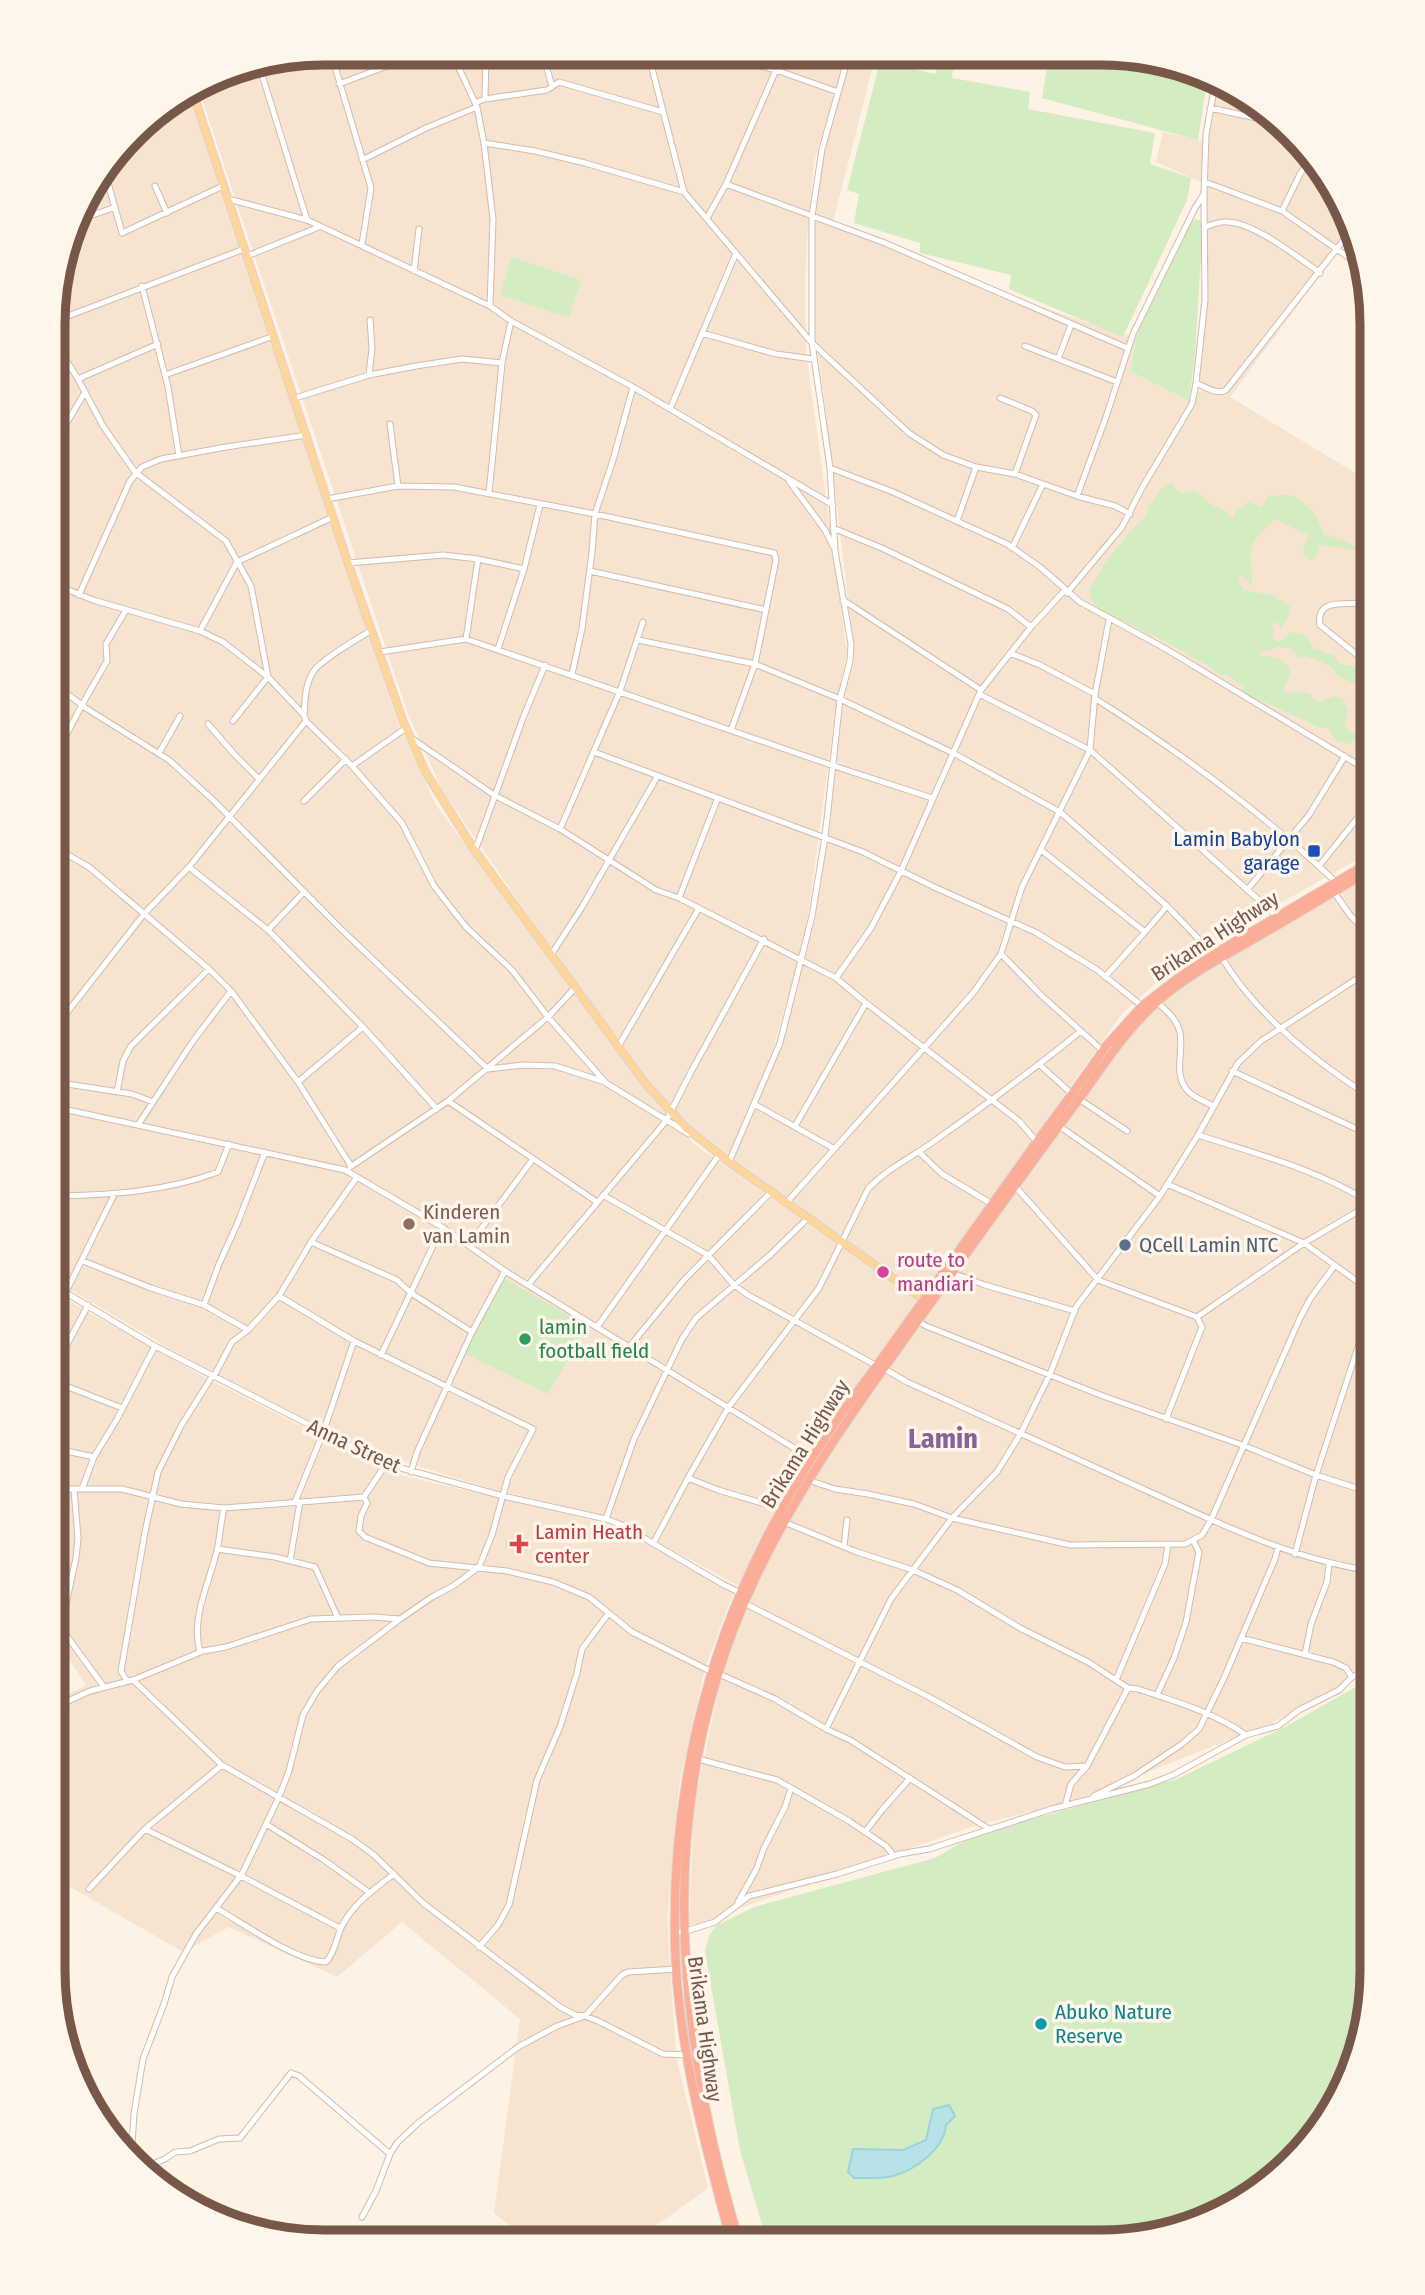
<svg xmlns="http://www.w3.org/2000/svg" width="1425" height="2295" font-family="'Fira Sans Condensed',sans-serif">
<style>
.residential{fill:#f6e4d1}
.green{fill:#d4ecc1}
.water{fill:#b7e3e8;stroke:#9cd3db;stroke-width:2}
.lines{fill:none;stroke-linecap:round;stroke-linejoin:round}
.minor-casing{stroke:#d2bbac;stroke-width:7}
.major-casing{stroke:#dcd3cf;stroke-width:9}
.highway-casing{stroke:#dcd3cf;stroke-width:10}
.minor{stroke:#fff;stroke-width:5}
.major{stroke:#ffd599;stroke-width:7}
.highway{stroke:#fbad97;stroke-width:8}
.transit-dot{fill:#1a4fb4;stroke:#fff6eb;stroke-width:2.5}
.education-dot{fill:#8d6e63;stroke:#fff6eb;stroke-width:2.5}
.service-dot{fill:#5c6f8a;stroke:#fff6eb;stroke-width:2.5}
.hotel-dot{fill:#d1479c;stroke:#fff6eb;stroke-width:2.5}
.leisure-dot{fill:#2e9e5b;stroke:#fff6eb;stroke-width:2.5}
.health-dot{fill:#e0444e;stroke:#fff6eb;stroke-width:2.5}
.culture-dot{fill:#0f9aa8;stroke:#fff6eb;stroke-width:2.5}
.labels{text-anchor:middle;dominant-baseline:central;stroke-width:7;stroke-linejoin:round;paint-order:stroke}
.transit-label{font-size:21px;fill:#164399;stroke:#fff6eb;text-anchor:end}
.street-label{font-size:21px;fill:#775748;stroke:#fff6eb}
.education-label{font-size:21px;fill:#785e54;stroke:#fff6eb;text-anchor:start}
.service-label{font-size:21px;fill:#4e5e75;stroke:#fff6eb;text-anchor:start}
.hotel-label{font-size:21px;fill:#b23c85;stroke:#fff6eb;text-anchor:start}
.leisure-label{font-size:21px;fill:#27864d;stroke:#fff6eb;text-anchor:start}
.health-label{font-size:21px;fill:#be3a42;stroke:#fff6eb;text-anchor:start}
.culture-label{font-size:21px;fill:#0d838f;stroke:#fff6eb;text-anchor:start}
.district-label{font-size:28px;font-weight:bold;fill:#86639b;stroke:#fff6eb}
.rim{fill:none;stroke:#775748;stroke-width:9}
</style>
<rect width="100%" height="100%" fill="#fdf2e3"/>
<path class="residential" d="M324 53 847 54 814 162 807 238 805 284 806 351 847 653 836 706 805 937 768 1066 728 1156 696 1134 664 1099 561 963 442 790 408 714 198 87 220 73Z
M850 54H876L832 225 995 292 1136 338 1130 371 1189 401 1202 389 1199 375 1203 222 1208 185 1156 162 1163 132 1207 142 1219 81 1267 109 1317 159 1352 220 1354 230 1230 397 1372 483V851L1233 930 1170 970 1121 1015 923 1295 732 1161 781 1044 820 887 835 781 842 703 854 662 852 632 819 357 812 338 816 191 827 127Z
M190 92 398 723 436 805 655 1100 694 1144 918 1300 805 1462 739 1586 612 1517 493 1489 368 1451 172 1350 53 1279 55 289 81 203 145 120Z
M1372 873V1670L1322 1694 1272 1723 1074 1801 974 1826 737 1909 715 1922 689 1925 694 1806 719 1688 735 1638 773 1545 812 1478 858 1410 1085 1093 1139 1024 1164 999 1206 970Z
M53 1292 206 1378 396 1474 616 1526 659 1547 733 1594 705 1668 679 1786 667 1920 676 2056 708 2188 635 2241H530L494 2213 520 2019 402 1922 337 1977 229 1927 183 1952 53 1877V1703L86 1685 53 1635Z"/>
<path class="green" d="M882 54H911L908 68 935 74 938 65 953 68 952 78 1030 92 1028 109 1155 133 1150 164 1191 178 1187 200 1123 337 1009 289 1011 275 920 253V243L854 223 859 194 847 190Z
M1049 55H1137L1205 73 1208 75 1198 140 1042 98Z
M1196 219 1203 222 1195 355 1189 401 1130 371 1136 338 1146 311 1190 222Z
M512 257 581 280 569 318 500 295Z
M1172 483 1176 490 1183 493 1188 491 1197 492 1210 504 1227 512 1233 518 1238 509 1249 502 1261 507 1270 494 1276 496 1288 494 1297 498 1314 512 1324 534 1343 540 1357 547V550C1343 549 1331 545 1317 546 1319 552 1316 560 1309 560L1302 553 1309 535 1274 519C1263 531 1251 540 1250 556 1250 564 1253 574 1252 583L1249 585 1246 579 1240 576 1238 579 1244 590 1272 595 1290 606V613L1280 631 1279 624 1276 622 1272 626 1274 631 1272 637 1279 642 1291 632C1313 634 1305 638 1316 650L1321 649 1326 654H1333L1339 664 1354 666 1363 663 1371 668 1372 677 1358 685 1336 675C1333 663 1318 662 1306 656L1299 658 1290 648 1276 647 1271 650 1258 652 1261 656C1276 656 1288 659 1291 675L1283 688 1287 693 1296 691 1311 694V698L1321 702 1334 696 1343 699 1348 711 1345 723 1349 732 1355 734 1364 731 1361 725 1364 709 1358 705 1356 699 1362 687 1369 685 1371 687 1372 742 1367 747 1365 755 1361 753 1354 740 1349 744 1336 741 1328 728H1321L1260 700H1254L1242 694 1241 691 1245 688 1229 676 1218 674 1207 665 1168 643 1099 609 1090 597 1089 591 1104 564 1134 527 1146 517 1148 507 1161 489Z
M503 1278 587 1326 548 1394 464 1353Z
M1372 1678V1989L1358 2059 1317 2136 1267 2186 1205 2222 1102 2242H767L740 2150 705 1952 709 1936 716 1926 754 1907 935 1858 975 1835 1177 1779 1283 1728Z"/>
<path class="water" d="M949 2105 955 2116 946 2125C944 2149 915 2170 893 2176 881 2179 867 2178 854 2178L848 2172 853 2149 903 2150 926 2140 933 2109Z"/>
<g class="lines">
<g class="minor-casing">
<path id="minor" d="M331 53 371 188 362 244
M452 53 477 107 484 143 493 219 490 306
M548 53 547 69 552 86
M648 53 684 192 812 343 909 433 943 455 976 467 1015 474 1077 496 1115 506 1130 514
M649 60 726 57 776 70 838 92
M259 65 307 220
M339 84 422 53
M199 86 233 70
M485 99 486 53
M475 103 485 99 547 90 559 82 663 112
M1210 108 1275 122
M1276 118 1275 122 1283 125
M484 143 535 151 585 163 684 192
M362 160 426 128 477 107
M106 176 122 233 223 186
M1205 182 1282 211 1361 266
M726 184 885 243 1127 348
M155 186 167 213
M228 199 307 220 490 306 511 321 633 387 833 505
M1282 211 1300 174 1313 155
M707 218 726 184 776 70
M75 221 113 208
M1205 227C1211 225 1219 221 1227 222 1253 222 1298 257 1320 273
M247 256 319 227
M414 271 419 229
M142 286 168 387 179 456
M55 321 244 249
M702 333 776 354 813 359
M55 342 78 379 103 426 135 472 226 541 251 586 268 677 233 721
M1025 346 1117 382
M1058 359 1071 325
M165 375 274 336
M369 375 372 348 370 320
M78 379 158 344
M1196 383C1205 387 1217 395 1226 390L1353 228
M295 398 369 375 416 366 462 359 502 363
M1000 398 1032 411 1036 415 1015 474
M670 409 736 253
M390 424 398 486
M55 443 85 392
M830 468 893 492 1007 544 1040 567 1080 602 1166 649 1372 773
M789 481 825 530 834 548
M489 493 502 363 511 321
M1077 496 1106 417 1133 334 1195 208 1204 194
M327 499 398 486 454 487 595 514 774 553 776 560 755 664 731 730
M957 521 976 467
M833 528 884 549 1008 609 1031 627
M1012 548 1043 484
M348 563 443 555 478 559 524 569
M590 571 766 610
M54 584 93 600 200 631 223 642 268 677 304 715 306 721 352 766 402 823 434 886 466 927 512 970 548 1017 606 1083 689 1134
M1067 593 1122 527 1142 488 1192 404 1196 383 1205 300 1204 194 1206 134 1216 79
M79 595 130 481 142 467 161 459 226 447 307 435
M843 600 981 690
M126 610 106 644 107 661 83 703 84 707 169 760 212 799 342 930 488 1069 523 1065 555 1066 605 1082
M200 631 237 562 333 517
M466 639 478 559
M638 640 755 664 840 699 953 753 1060 812 1167 906 1213 954
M498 649 524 569 540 505
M380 652 466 639 834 766 932 798
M1010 653 1040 665 1095 694
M1372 667 1320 625C1315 595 1352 606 1372 603
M572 674 582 629 592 552 595 514 613 460 633 387
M54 684 82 705
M979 694 1090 750 1277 916
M1096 699C1181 753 1263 813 1337 883
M304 715C305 700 305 685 313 672 320 661 360 637 372 630
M208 724 234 754 259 779
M411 738 494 795 560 829 656 890 679 898 836 978 866 1003 1019 1121 1037 1142
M594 752 863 852 934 887 1035 932 1096 969 1142 1006
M159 753 180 716
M54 758 83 703
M352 766 406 728
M304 801 346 759
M560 829 620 691 643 622
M54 847 89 867 209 969 231 991 298 1082 351 1166
M1041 850 1145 932 1105 977
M475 851 523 718 545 665
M1319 866 1372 800
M189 867 268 930 363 1027 437 1109
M1247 890 1309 815 1345 756
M1334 892 1350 915 1372 938
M679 898 717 800
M268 930 304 892
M1145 932 1167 906
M1001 954 1041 995 1103 1051
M551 955 582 907 657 777
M1222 958C1256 1015 1316 1062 1372 1098
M836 978 871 928 901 871 981 690 1031 627 1065 590
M1157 1002C1167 1011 1177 1019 1180 1033 1184 1052 1172 1076 1189 1092 1195 1098 1206 1102 1213 1106
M54 1029 144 914 189 867 306 721
M618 1047 699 908
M1040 1065 1072 1094
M1232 1071 1372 1136
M54 1082 132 1094 153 1102
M298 1082 363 1027
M117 1092 123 1061 131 1046 209 969
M1079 1099 1127 1131
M448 1101 597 1202
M754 1104 833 1148
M54 1107 345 1170 442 1227 505 1271 812 1459
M138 1125 193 1041 231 991
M795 1126 866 1003
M1059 1126 1160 1196
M1198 1135C1257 1154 1320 1170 1372 1204
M919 1152 942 1174 992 1204
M729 1162 780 1043 812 916 825 837 840 699 850 661 851 644 835 551 830 468 812 343V216L822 149 849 54
M350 1167 448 1101 548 1017 575 988
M1167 1184 1304 1243 1372 1292
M1015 1186 1098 1280 1197 1317 1202 1327 1166 1419
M603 1195 708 1255 734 1285 748 1295 877 1366
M54 1196C109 1195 165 1192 218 1172L229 1144
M787 1202 973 993 1001 954 1022 887 1090 750 1095 694 1109 620
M311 1242 397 1280 411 1293 472 1332
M469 1245 533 1159
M83 1261 151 1288 204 1305 248 1330
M952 1273 985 1285 1075 1311
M53 1285 153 1345 386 1464 503 1496 606 1519 622 1525 724 1585 741 1593
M528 1285 666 1121 691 1072 764 939
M66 1292 114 1195
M204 1305 219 1264 238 1222 265 1152
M1197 1317 1304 1243 1372 1203
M918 1321 926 1326 1103 1396 1245 1446 1316 1475 1372 1493
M597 1327 719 1155
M630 1346 684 1280 772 1191
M381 1355 442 1227
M883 1368 907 1382C985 1417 1063 1453 1141 1488 1216 1522 1290 1559 1372 1571
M53 1371 88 1305
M53 1381 122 1408
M53 1448 94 1457
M411 1472 417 1452 472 1332 505 1271
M688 1478 718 1490 782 1509
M808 1480 835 1489 868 1494 914 1504 952 1518 1070 1545 1185 1544 1202 1535 1211 1520 1300 1318 1310 1299 1335 1265
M53 1489H122L181 1504 224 1508 364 1497 386 1464
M82 1489 94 1457 117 1419 155 1346
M364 1497 367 1503 361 1516 359 1531 365 1537 429 1563 507 1571 553 1582 589 1597 632 1632 712 1672
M295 1502 323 1433 354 1341
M606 1519 634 1439 682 1339 696 1318 770 1255 808 1218
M784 1522 857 1552 913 1570 957 1590 1020 1628 1088 1662 1128 1688 1138 1689C1174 1701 1215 1713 1246 1735
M654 1542 688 1478 728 1408 819 1288 868 1189C885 1170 912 1157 933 1142 984 1106 1033 1070 1081 1031
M844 1546 847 1520
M217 1549 275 1557 315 1567 338 1618
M1295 1554 1316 1475 1360 1341 1372 1315
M290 1561 300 1502
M1363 1570 1372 1533
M744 1603 929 1697 1037 1757 1065 1767 1087 1766
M53 1617 104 1687
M61 1627 76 1558 78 1538 74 1489
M1241 1638 1333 1662 1346 1668 1352 1677
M200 1652C190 1616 211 1580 218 1546 220 1533 221 1521 224 1508
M1305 1654 1311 1624 1327 1582 1329 1564
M719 1674 775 1699 826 1729 891 1599 952 1518 997 1472 1021 1433 1050 1374 1076 1307 1160 1196 1198 1135 1238 1063 1261 1041 1372 969
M133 1680 222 1765 352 1839 374 1855 423 1903 560 2007 575 2015 585 2016 598 2021 663 2054 688 2055
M1116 1680 1165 1564 1168 1545
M127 1681 121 1671 145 1532 158 1472 181 1426 211 1378 214 1376 232 1342 248 1330 279 1296 311 1242 357 1177
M1157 1695 1174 1658 1186 1622 1199 1552 1193 1540
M53 1708 90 1691 133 1680 203 1651 226 1647 311 1619 373 1617 400 1619
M826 1729 850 1740 989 1829
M698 1759 777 1780 849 1821 886 1846 894 1856
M1094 1796 1134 1776 1182 1744 1199 1729 1224 1678 1275 1559 1278 1547
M1065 1806 1071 1784 1087 1766 1128 1688
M266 1824 324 1860 370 1893
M145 1829 241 1876 340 1928
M865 1832 882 1810 910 1778
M89 1889 145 1829 222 1765
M738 1902 756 1870 764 1848 785 1807 791 1788
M216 1908C243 1923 295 1961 326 1962 335 1953 336 1938 342 1926 353 1904 374 1889 394 1874
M675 1932H683L715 1922 749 1896 837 1874 900 1854 929 1849 1052 1809 1150 1784 1173 1775 1246 1735 1278 1726 1299 1710 1339 1690 1352 1677 1372 1669
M479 1947 498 1925 509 1905 537 1780 560 1727 577 1673 582 1649 608 1614
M131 2159 134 2114 143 2059 164 2004 172 1977 196 1934 242 1874 278 1799 289 1771 303 1715 317 1691 338 1666 400 1619 432 1597 453 1586 479 1567 492 1535 508 1477 533 1429 354 1341 279 1296
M141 2169 165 2159 175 2152 190 2151 219 2139 240 2138 291 2073 299 2076 390 2154
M362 2217 376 2191 390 2154 397 2143 418 2123 518 2047 557 2026 585 2016 622 1975 628 1972 677 1969"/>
</g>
<g class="major-casing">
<path id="major" d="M192 90 348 563 403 721 426 773 475 851 646 1084 686 1128 729 1162 927 1302"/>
</g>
<g class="highway-casing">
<path id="highway" d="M731 2241C707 2153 682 2061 676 1968 669 1841 691 1710 741 1592 768 1529 803 1469 842 1413 856 1393 871 1374 885 1354 935 1284 986 1213 1036 1143 1059 1111 1084 1079 1106 1046L1142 1006 1195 965 1372 861
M739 2241C673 2021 654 1798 753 1583 804 1473 878 1377 948 1279 991 1219 1034 1159 1079 1099 1103 1066 1125 1031 1156 1003 1184 977 1219 959 1252 940 1292 917 1332 893 1372 869"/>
</g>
<use href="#minor" class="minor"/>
<use href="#major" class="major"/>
<use href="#highway" class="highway"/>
</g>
<rect class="transit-dot" x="1307" y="844" width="14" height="14" rx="3.5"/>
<circle class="education-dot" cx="409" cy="1224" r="7"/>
<circle class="service-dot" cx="1125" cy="1245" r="7"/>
<circle class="hotel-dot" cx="883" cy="1272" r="7"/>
<circle class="leisure-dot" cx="525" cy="1339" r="7"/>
<path class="health-dot" d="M515.5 1533.5h7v7h7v7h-7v7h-7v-7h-7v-7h7z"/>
<circle class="culture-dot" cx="1041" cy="2024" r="7"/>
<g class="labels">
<g class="transit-label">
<text x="1300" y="839">Lamin Babylon<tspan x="1300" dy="24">garage</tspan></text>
</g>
<g class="street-label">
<text transform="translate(1215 936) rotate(-33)">Brikama Highway</text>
<text transform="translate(805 1444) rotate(-58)">Brikama Highway</text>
<text transform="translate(354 1446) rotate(25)">Anna Street</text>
<text transform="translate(705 2029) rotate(82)">Brikama Highway</text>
</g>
<g class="education-label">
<text x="423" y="1212">Kinderen<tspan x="423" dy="24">van Lamin</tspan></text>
</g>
<g class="service-label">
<text x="1139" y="1245">QCell Lamin NTC</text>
</g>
<g class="hotel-label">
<text x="897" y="1260">route to<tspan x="897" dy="24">mandiari</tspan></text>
</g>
<g class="leisure-label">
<text x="539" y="1327">lamin<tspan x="539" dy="24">football field</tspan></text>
</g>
<g class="health-label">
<text x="535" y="1532">Lamin Heath<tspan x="535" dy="24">center</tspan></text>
</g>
<g class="culture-label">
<text x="1055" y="2012">Abuko Nature<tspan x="1055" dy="24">Reserve</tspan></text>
</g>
<g class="district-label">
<text x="943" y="1438">Lamin</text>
</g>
</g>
<path d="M0 0H1425V2295H0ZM324 65H1101A259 259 0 0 1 1360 324V1971A259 259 0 0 1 1101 2230H324A259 259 0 0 1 65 1971V324A259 259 0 0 1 324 65Z" fill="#fff6eb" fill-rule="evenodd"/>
<path class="rim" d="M324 65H1101A259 259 0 0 1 1360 324V1971A259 259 0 0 1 1101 2230H324A259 259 0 0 1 65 1971V324A259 259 0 0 1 324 65Z"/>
</svg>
